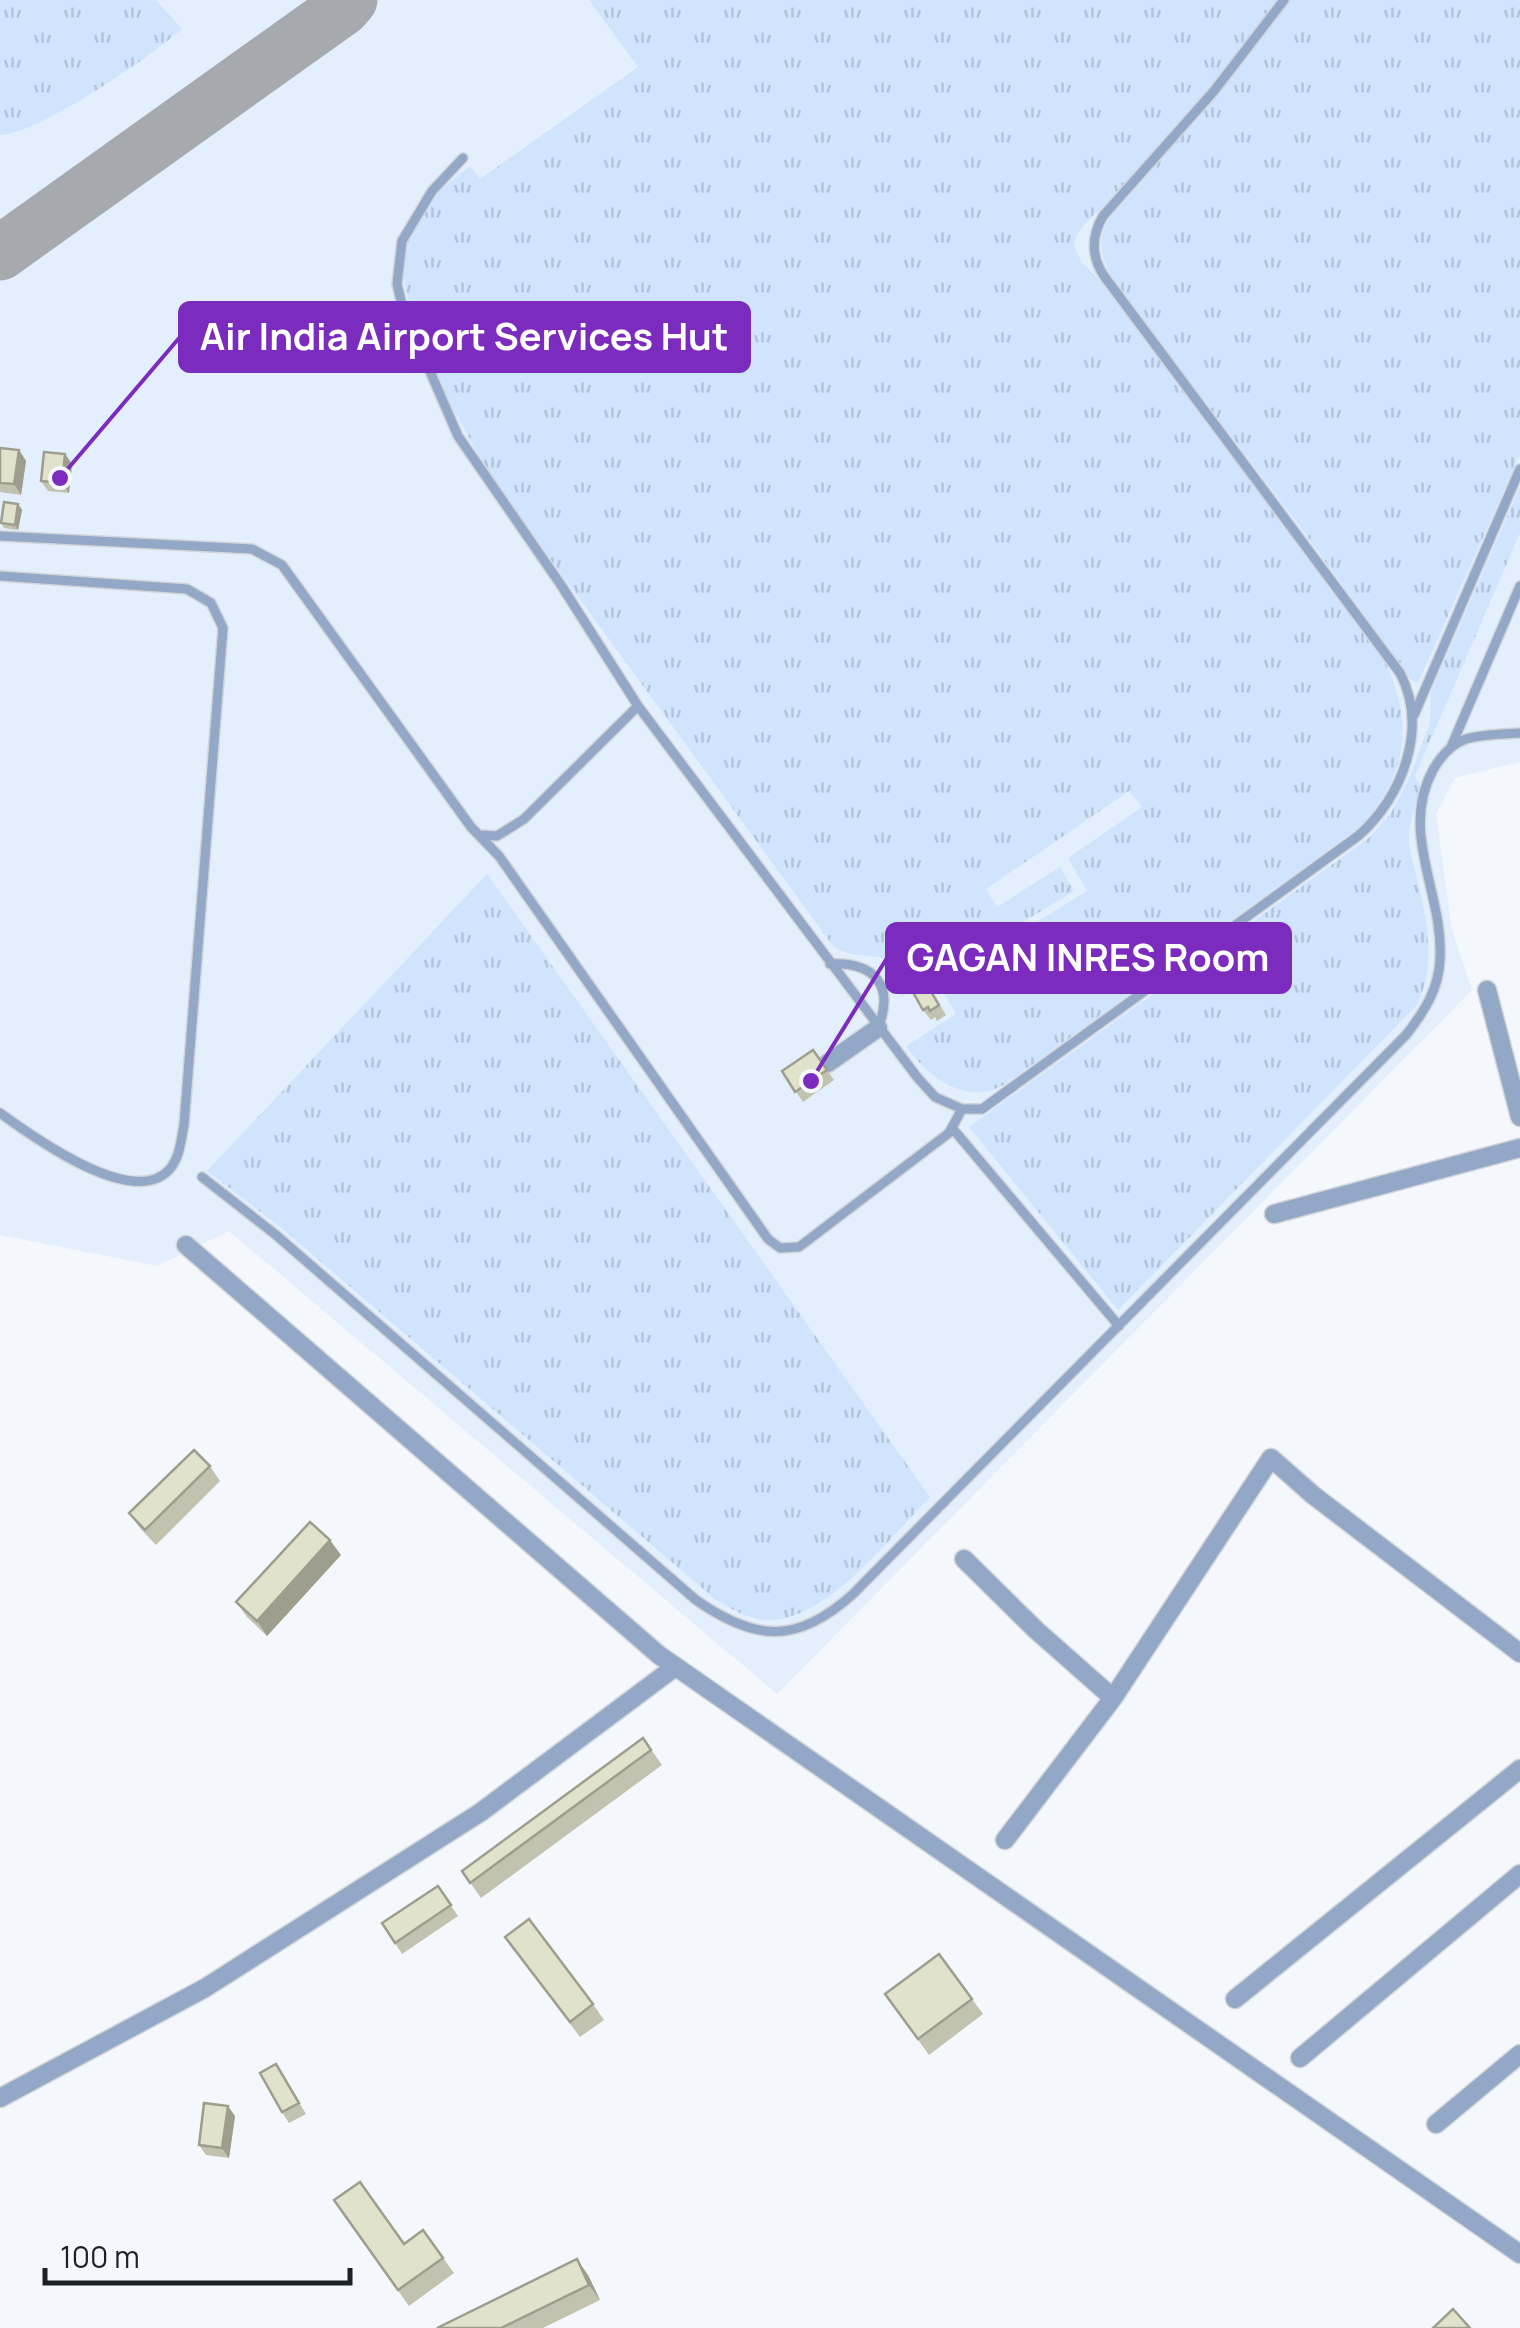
<svg xmlns="http://www.w3.org/2000/svg" width="1520" height="2328" font-family="Manrope,sans-serif">
<style>
.built{fill:#e4effe}
.grass{fill:url(#grass-tufts)}
.lines{fill:none;stroke-linecap:round;stroke-linejoin:round}
.taxiway{stroke:#a6aaae;stroke-width:55}
.lane-casing{stroke:#d1d5d9;stroke-width:12}
.street-casing{stroke:#d1d5d9;stroke-width:21}
.lane{stroke:#92a8c6;stroke-width:9}
.street{stroke:#92a8c6;stroke-width:18}
.wall{fill:#c1c2af}
.shaded-wall{fill:#9d9e8e}
.building{fill:#e0e2cb;stroke:#9d9e8e;stroke-width:2.5}
.leader{fill:none;stroke:#7b2cbf;stroke-width:4}
.callout-dot{fill:#7b2cbf;stroke:#f4f7fb;stroke-width:4}
.callout{fill:#7b2cbf;stroke:#7b2cbf;stroke-width:4}
.callout-label{font-size:38px;text-anchor:middle;font-weight:bold;fill:#fff}
</style>
<defs>
<pattern id="grass-tufts" width="24" height="20" patternUnits="userSpaceOnUse" patternTransform="scale(2.5)"><rect width="24" height="20" fill="#d1e4fe"/><path d="M3 7l-1-3M5 7V3M7 7l1-3M15 17l-1-3M17 17v-4M19 17l1-3" fill="none" stroke="#b3c3da"/></pattern>
</defs>
<rect width="100%" height="100%" fill="#f4f7fb"/>
<path class="built" d="M0 0H1520V762L1455 778 1436 814 1452 930 1472 990 777 1694 229 1231 157 1266 0 1235Z"/>
<path class="grass" d="M0 0H156L182 29C150 57 39 134 0 135Z
M589 0H1278C1229 68 1174 131 1118 193 1104 209 1076 224 1074 246L1082 263 1099 279 1386 664C1415 726 1406 775 1361 826L1018 1075C1010 1080 1000 1089 989 1091 956 1099 923 1071 906 1046L956 1014 938 983 1087 891 1068 858 1142 807 1129 791 986 889 997 907 1060 867 1074 891 901 997C901 938 864 967 833 946L508 501C473 449 391 310 405 249 413 213 441 187 470 166L480 179 638 67Z
M1290 0H1520V454L1418 683 1411 680 1299 525 1131 305C1111 277 1087 248 1112 215L1211 103Z
M1520 487V533L1415 776 1420 785 1409 829V844C1420 897 1443 956 1416 1006L1118 1310 969 1127 1370 837 1391 813 1409 778 1430 724 1431 692Z
M487 874 930 1497C891 1536 826 1623 766 1620 747 1619 732 1609 716 1600L279 1226 207 1171Z"/>
<g class="lines">
<path class="taxiway" d="M0 253 343 8 350 0"/>
<g class="lane-casing">
<path id="lane" d="M463 158 432 191 402 241 397 284 403 309 458 436 561 585 638 706 524 819 497 836 480 835
M0 536 252 549 282 565 471 827 499 856 768 1239 780 1248 799 1247 949 1133 962 1109H982L1358 836C1402 798 1429 728 1400 673L1104 276C1091 256 1091 237 1103 216L1214 91 1284 0
M0 576 187 589 211 603 223 628 184 1125C181 1140 180 1158 169 1170 132 1209 33 1137 0 1113
M638 706 917 1077 935 1097 962 1109
M1414 715 1520 469
M1451 747 1520 586
M830 964C874 962 895 985 878 1028
M953 1129 1119 1326
M202 1177 276 1235 696 1600C756 1642 798 1644 853 1594L1406 1035C1424 1012 1439 989 1440 959 1444 894 1399 833 1433 770 1441 756 1451 744 1466 739 1483 734 1503 734 1520 733"/>
</g>
<g class="street-casing">
<path id="street" d="M1487 990 1520 1117
M828 1063 878 1028
M1274 1214 1520 1148
M186 1245 659 1655 1520 2254
M964 1559 1036 1630 1113 1698
M1005 1840 1113 1698 1271 1458 1313 1495 1520 1653
M1235 1999 1520 1769
M1300 2058 1520 1874
M0 2098 205 1988 481 1812 675 1667
M1436 2124 1520 2054"/>
</g>
<use href="#lane" class="lane"/>
<use href="#street" class="street"/>
</g>
<path class="wall" d="M0 448 19 450 26 461 21 495 0 492Z
M65 454 72 464 69 493 48 491 41 481Z
M18 504 22 510 18 530 4 528 1 523Z
M923 978 946 1015 937 1021 935 1017 931 1020 923 1010Z
M813 1050 834 1080 803 1102 782 1071Z
M210 1466 220 1481 156 1545 140 1528 129 1513Z
M341 1555 267 1636 247 1617 236 1602Z
M643 1738 662 1765 481 1898 462 1871Z
M438 1886 458 1916 402 1954 382 1923Z
M516 1952 593 2004 604 2020 580 2037Z
M939 1954 983 2014 929 2055 885 1994Z
M276 2064 306 2114 289 2123 282 2112Z
M235 2116 229 2158 206 2155 199 2145Z
M334 2200 404 2244 423 2230 454 2273 409 2306Z
M588 2275 600 2300 543 2328H437Z"/>
<path class="shaded-wall" d="M19 450 26 461 21 495 14 484Z
M65 454 72 464 69 493 62 483Z
M18 504 22 510 18 530 15 525Z
M330 1540 341 1555 267 1636 257 1621Z
M228 2106 235 2116 229 2158 222 2148Z
M577 2259 588 2275 600 2300 589 2285Z"/>
<path class="building" d="M0 448 19 450 14 484 0 483Z
M44 452 65 454 62 483 41 481Z
M4 502 18 504 15 525 1 523Z
M923 978 939 1005 930 1011 928 1007 923 1010 910 987Z
M813 1050 827 1070 795 1092 782 1071Z
M194 1450 210 1466 145 1530 129 1513Z
M310 1522 330 1540 257 1621 236 1602Z
M643 1738 651 1750 470 1883 462 1871Z
M438 1886 451 1905 395 1943 382 1923Z
M529 1919 593 2004 570 2022 505 1937Z
M939 1954 972 1999 918 2039 885 1994Z
M276 2064 299 2103 282 2112 260 2073Z
M204 2103 228 2106 222 2148 199 2145Z
M360 2182 404 2244 423 2230 443 2258 398 2290 334 2200Z
M577 2259 589 2285 501 2328H437Z
M1453 2309 1470 2328H1433Z"/>
<path class="leader" d="M60 478L180 337M811 1081L887 958"/>
<g class="callout-dot">
<circle cx="60" cy="478" r="10"/>
<circle cx="811" cy="1081" r="10"/>
</g>
<g class="callout">
<rect x="180" y="303" width="569" height="68" rx="10"/>
<rect x="887" y="924" width="403" height="68" rx="10"/>
</g>
<g class="callout-label">
<text x="464" y="350">Air India Airport Services Hut</text>
<text x="1088" y="971">GAGAN INRES Room</text>
</g>
<path d="M45 2268v15h305v-15" fill="none" stroke="#1c2128" stroke-width="5"/>
<text x="60" y="2268" font-size="30" fill="#1c2128" stroke="#f4f7fb" stroke-width="8" paint-order="stroke">100 m</text>
</svg>
